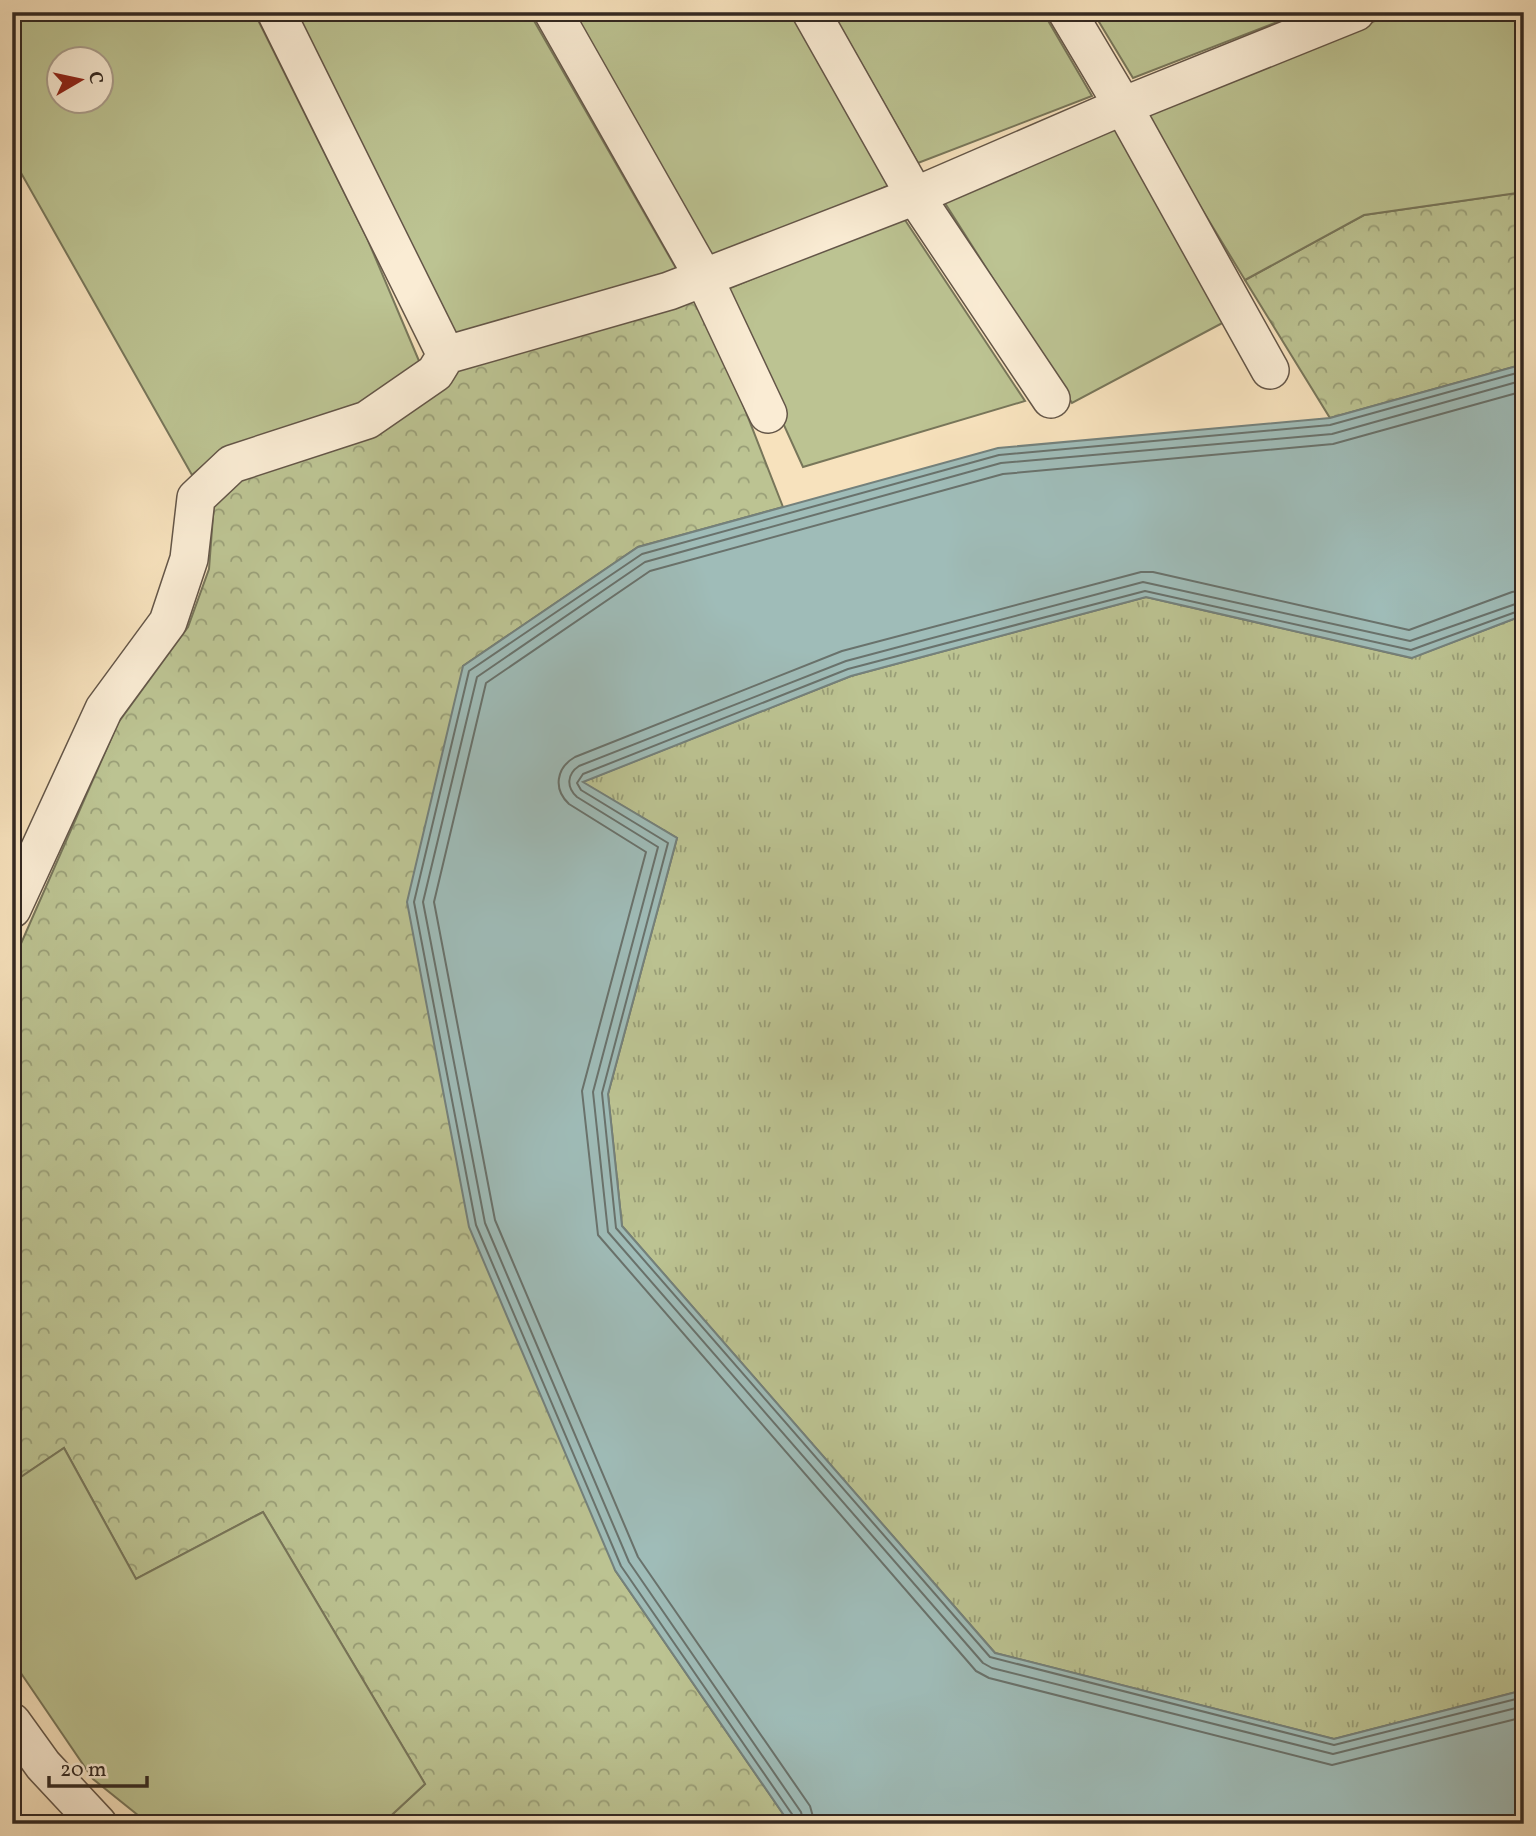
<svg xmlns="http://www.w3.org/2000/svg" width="1536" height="1836" font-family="Vollkorn,serif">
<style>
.grass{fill:url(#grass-tufts);stroke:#78765a;stroke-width:2}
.forest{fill:url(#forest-crowns);stroke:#78765a;stroke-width:2}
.garden{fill:#bcc392;stroke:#78765a;stroke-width:2;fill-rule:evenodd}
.water{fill:#9fbcb8;stroke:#74817c;stroke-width:2}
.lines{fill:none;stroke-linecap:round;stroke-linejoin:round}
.shore{stroke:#69726c;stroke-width:2}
.minor-casing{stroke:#645648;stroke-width:40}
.minor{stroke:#faecd4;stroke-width:37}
</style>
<defs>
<pattern id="grass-tufts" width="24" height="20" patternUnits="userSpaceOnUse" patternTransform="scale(1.75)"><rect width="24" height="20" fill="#bcc392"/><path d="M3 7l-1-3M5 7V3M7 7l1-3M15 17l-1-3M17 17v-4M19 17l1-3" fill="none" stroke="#999e77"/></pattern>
<pattern id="forest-crowns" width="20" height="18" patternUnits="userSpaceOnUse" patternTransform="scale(1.75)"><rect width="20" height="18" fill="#bcc392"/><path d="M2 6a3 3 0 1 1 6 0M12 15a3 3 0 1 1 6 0" fill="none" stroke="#999e77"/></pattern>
</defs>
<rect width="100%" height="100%" fill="#f7e2bd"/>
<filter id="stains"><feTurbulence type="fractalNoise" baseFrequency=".00286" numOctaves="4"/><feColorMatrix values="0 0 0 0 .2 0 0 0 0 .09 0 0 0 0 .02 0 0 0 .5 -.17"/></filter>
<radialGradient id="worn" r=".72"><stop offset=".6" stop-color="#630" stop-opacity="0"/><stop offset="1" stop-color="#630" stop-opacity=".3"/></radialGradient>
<path class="grass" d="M1146 597 1411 658 1524 615V1690L1334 1739 995 1653 622 1226 608 1094 677 838 582 782 851 676Z"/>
<path class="forest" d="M1524 192V364L1330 418 1245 280 1364 215Z
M698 289 783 507 638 547 463 666 615 1570 790 1824H382L425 1784 263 1512 136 1579 64 1448 12 1483V964L118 723 188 627 209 569 214 503 240 472 454 367Z"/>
<path class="garden" d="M12 12H254L367 238 422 368 364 407 223 449 192 475 12 157ZM60 60H102V102H60Z
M290 12H529L677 270 450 343Z
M568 12H801L894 183 715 265Z
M832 12H1043L1092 96 918 163Z
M1093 12H1303L1133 78Z
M1397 12H1524V192L1364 215 1245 280 1144 114Z
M1112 122 1228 320 1072 403 943 200Z
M903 217 1025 401 803 467 723 291Z
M64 1448 136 1579 263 1512 425 1784 382 1824H149L93 1779 12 1660V1483Z"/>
<path class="water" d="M1524 364V615L1412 658 1146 597 851 676 583 782 677 838 608 1094 622 1226 995 1653 1334 1739 1524 1690V1824H790L615 1570 469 1227 407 902 463 666 638 547 998 448 1330 418Z"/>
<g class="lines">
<path class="shore" d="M1524 590 1512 592 1409 630 1153 572H1141L842 651 575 757C556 768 553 789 569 804L646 852 582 1091 598 1235 976 1671 989 1678 1332 1765 1524 1717
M1524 601 1410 641 1143 582 846 661 579 766C567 774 566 787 577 797L658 847 593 1092 608 1232 983 1663 992 1668 1333 1754 1524 1706
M1524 609 1411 650 1145 591 848 669 583 774 577 783 581 790 668 843 602 1093 616 1228 990 1657 1334 1745 1524 1697
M796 1824 794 1817 621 1566 476 1225 414 902 469 671 642 554 999 455 1330 425 1524 371
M804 1824 801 1812 629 1562 485 1223 423 902 477 677 645 562 1001 463 1332 434 1524 380
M815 1824 810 1806 638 1557 495 1220 434 902 486 683 650 571 1003 474 1333 444 1524 391"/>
<g class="minor-casing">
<path id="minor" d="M276 12 446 355
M553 12 704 278 768 414
M811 12 915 196 1051 399
M1067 12 1123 106 1270 370
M12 909 104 709 168 622 189 559 196 498 232 464 367 420 435 373 446 355 669 291 915 196 1123 106 1356 12
M12 1722 43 1765 98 1824"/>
</g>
<use href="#minor" class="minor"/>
</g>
<rect width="1536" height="1836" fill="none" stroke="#f7e2bd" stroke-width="42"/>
<rect x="14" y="14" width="1508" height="1808" fill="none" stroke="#332821" stroke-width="3.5"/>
<rect x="21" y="21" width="1494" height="1794" fill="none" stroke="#332821" stroke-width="2"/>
<g transform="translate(80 80) rotate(81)"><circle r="33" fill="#faecd4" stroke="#aa9e8c" stroke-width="2"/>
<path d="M0-5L12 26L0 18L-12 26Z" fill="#8f2418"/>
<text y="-10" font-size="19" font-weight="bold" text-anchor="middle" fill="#332821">С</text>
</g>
<path d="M49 1776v10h98v-10" fill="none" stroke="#332821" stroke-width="3.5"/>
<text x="60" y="1776" font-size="21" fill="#332821" stroke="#faecd4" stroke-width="5" paint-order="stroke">20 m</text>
<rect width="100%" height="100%" filter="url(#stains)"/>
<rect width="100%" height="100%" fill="url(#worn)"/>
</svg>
